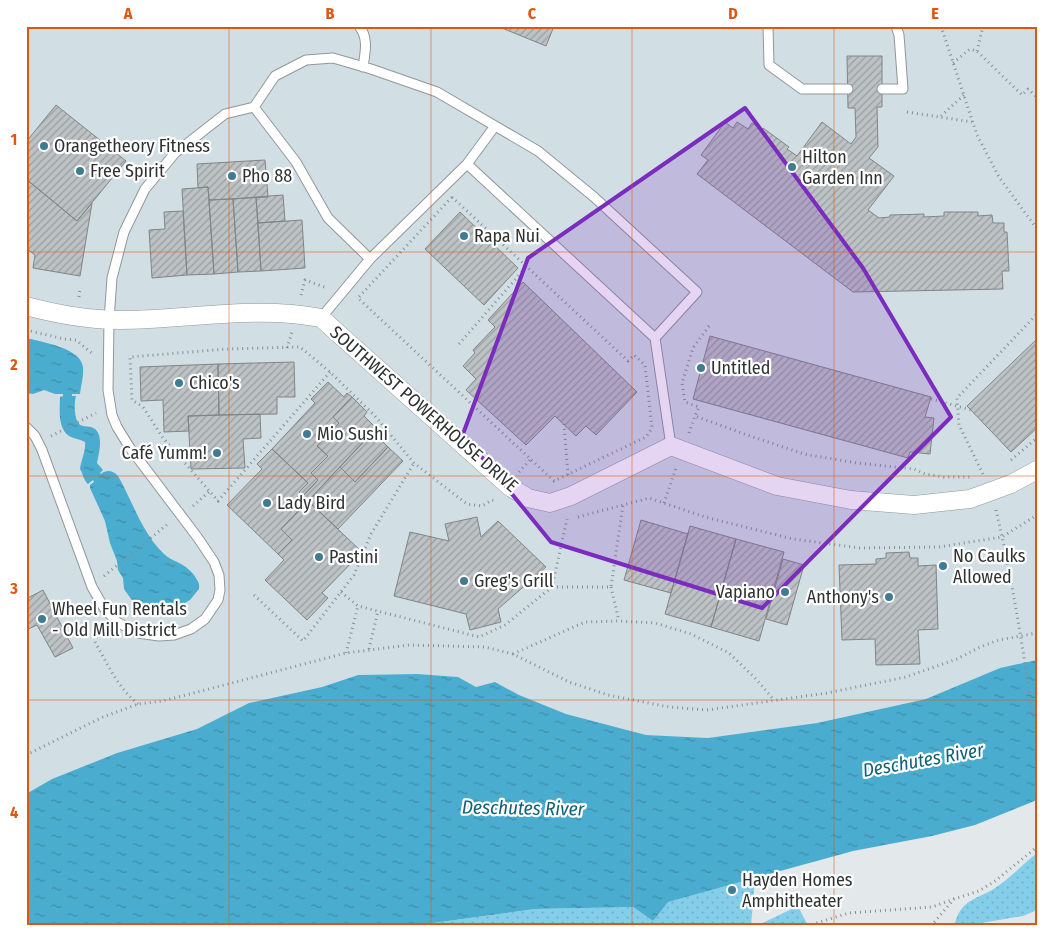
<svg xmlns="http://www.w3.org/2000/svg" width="1063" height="952" font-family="'Fira Sans Condensed',sans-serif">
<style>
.built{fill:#d1dfe5}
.grass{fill:url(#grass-dots)}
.water{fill:url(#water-ripples)}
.building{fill:url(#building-hatch);stroke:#808587}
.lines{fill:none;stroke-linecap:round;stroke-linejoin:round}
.service-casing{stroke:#919799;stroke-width:11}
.minor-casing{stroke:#919799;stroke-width:19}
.path{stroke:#8a8e90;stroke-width:3;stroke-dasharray:1 4;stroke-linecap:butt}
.service{stroke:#fff;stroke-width:9}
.minor{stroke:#fff;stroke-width:18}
.path-bridge{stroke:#8a8e90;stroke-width:3;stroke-dasharray:1 4;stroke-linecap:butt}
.marked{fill:#7b2cbf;fill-opacity:0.2;stroke:#7b2cbf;stroke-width:4;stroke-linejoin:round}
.grid{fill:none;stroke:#df570e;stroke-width:1;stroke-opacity:0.55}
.poi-dot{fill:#3f7c93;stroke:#fff;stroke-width:2}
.labels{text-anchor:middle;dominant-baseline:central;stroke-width:4.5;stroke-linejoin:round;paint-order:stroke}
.poi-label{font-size:18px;fill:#2f3232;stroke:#fff;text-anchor:start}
.street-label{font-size:18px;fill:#2f3232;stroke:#fff}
.water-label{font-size:19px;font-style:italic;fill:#116078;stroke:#fff}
.neatline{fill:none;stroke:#df570e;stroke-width:2}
.grid-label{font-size:16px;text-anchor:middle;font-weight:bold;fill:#df570e}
</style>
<defs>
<pattern id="grass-dots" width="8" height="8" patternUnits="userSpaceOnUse" patternTransform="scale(1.25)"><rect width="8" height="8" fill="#84ceea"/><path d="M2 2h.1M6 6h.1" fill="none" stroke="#72b1c9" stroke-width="1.8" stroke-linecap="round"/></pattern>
<pattern id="water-ripples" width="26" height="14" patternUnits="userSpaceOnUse" patternTransform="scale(1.25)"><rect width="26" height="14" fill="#4aadcf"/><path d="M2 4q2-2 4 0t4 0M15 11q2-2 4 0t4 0" fill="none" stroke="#3e8da9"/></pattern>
<pattern id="building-hatch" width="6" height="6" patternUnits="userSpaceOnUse" patternTransform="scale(1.25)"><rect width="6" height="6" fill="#bdc2c5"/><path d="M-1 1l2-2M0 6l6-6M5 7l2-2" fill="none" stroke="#9a9ea1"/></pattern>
</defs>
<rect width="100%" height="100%" fill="#e3e8eb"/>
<path class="built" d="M26 26H1037V660L1000 668 926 699 816 723 708 738 646 735 566 714 519 695 495 682 476 687 458 677 417 674 358 675 322 687 249 703 197 729 117 753 52 779 26 794Z"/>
<path class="grass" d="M1037 853V910L1023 916 963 926 955 923C962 897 981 899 998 886 1012 876 1023 864 1037 853Z
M755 878 751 926H426L433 923 535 909 633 907 653 921 667 902Z
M798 906 808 926H756Z"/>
<path class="water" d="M26 338C42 342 81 348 83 367 84 375 81 385 80 394H72V396H76C74 403 74 418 79 424 82 427 87 426 91 427 105 431 99 453 97 463L103 470 100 473 101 474C107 469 113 471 118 476 133 502 141 531 163 553 173 563 183 561 194 575 197 580 200 583 199 589L190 600 171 611H149L136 606 124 589 123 578 118 570 117 561 110 543 105 521 90 488V485L94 482 93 480 88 484C84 481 83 474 80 469 81 460 86 451 85 442 80 439 74 439 69 436 57 427 60 409 60 397L63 396V394H55L44 390 33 394 26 393Z
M1037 660V800L975 825 932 836 853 851 668 902 653 921 633 907 535 909 433 923 426 926H26V794L52 779 117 753 197 729 249 703 322 687 358 675 417 674 458 677 476 687 495 682 519 695 566 714 646 735 708 738 817 723 926 699 1000 668Z"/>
<path class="building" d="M497 26H554L546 46Z
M847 56H882V107H877L878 147 869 158 894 176 868 210 879 218 890 217V215L924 214V217L944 216V212H978V216L992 215 993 223H1004V232H1007L1009 271H1002L1003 289 853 292 697 174 708 160 701 155 725 122 733 128 737 122 748 129 752 123 762 129 763 128 789 147 787 149 797 156 822 122 851 144 856 137 855 108H848Z
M56 105 126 161 77 221 26 179V142Z
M265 160 268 197 209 200 208 187 198 188 197 164Z
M26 179 77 221 92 203 80 276 33 268 35 255 26 248Z
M208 187 214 274 187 275 182 189Z
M283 195 285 221 258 223 256 197Z
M256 197 261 271 238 272 233 199Z
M233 199 238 272 214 274 209 200Z
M183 211 187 275 152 278 149 230 165 229 164 212Z
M460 212 518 268 484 305 425 249Z
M302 220 305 268 261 271 258 223Z
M523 282 637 392 596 435 586 426 576 436 555 416 526 445 466 390 476 379 463 366 475 353 473 350 495 327 488 320Z
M710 336 931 397 925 417 934 418 930 454 910 452 908 458 693 399Z
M1037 339V428L1011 452 967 406Z
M294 362 295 397H277V414L219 415 218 364Z
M218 364 219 415 188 416 189 431 164 432 163 400 141 401 140 367Z
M328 382 344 397 347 393 352 397 333 417 339 423 317 446 328 456 311 473 318 480 303 496 299 492 308 483 272 449 315 403 311 399Z
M352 397 367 412 364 416 376 428 308 501 303 496 318 480 311 473 328 456 317 446 339 423 333 417Z
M260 414 261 438 243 439 245 468 191 469 188 416Z
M373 432 388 447 355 482 340 467Z
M388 447 403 461 338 529 308 501 340 467 355 482Z
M272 449 308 483 299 492 308 501 281 529 292 540 278 554 227 505 262 469 257 464Z
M308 501 362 552 322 593 328 598 307 620 265 580 284 560 278 554 292 540 281 529Z
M477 517 481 537 498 521 546 567 498 609 501 622 470 630 466 614 394 596 410 532 449 541 445 524Z
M641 520 688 534 671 593 624 580Z
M690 526 736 539 711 627 665 614Z
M736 539 784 552 759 641 711 627Z
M909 552 910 558H918V566L936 565 938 629 918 630 920 664 876 665 875 639 842 640 839 565 876 564V559L886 558V553Z
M783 559 804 565 787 625 766 619Z
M43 590 73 648 55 657 37 625 26 630V599Z"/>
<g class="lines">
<g class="service-casing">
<path id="service" d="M359 26C369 38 365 53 363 67
M768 26 769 65 802 89H848
M882 89H903L899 35 896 26
M254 107 296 162 328 218 370 259
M467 164 495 126
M321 318 370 259 467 164 655 338 671 446
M26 427 35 436 42 450 92 587 104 608 117 622 138 633 159 636 174 635 191 629 205 619 218 600 220 590 219 575 214 562 198 538 130 448 117 427 112 415 108 390 109 320 112 278 124 232 145 189 175 153 225 114 254 107 275 76 306 60 333 58 371 69 437 92 538 151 594 197 697 292 655 338"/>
</g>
<g class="minor-casing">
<path id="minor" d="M26 306C56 314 89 320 120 320 187 320 254 305 321 318L510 487 528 498 550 503 571 496 671 446 777 486 851 500 914 505 970 499 1011 484 1037 470"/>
</g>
<path class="path" d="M941 26 977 135 999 177 1037 229
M977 51 983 26
M953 63 970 49 977 51 1022 95 1028 89 1037 97
M907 112 972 122
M941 116 964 95
M452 197 628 361 634 355 645 365 652 428 646 437 554 481 358 298Z
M301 295 305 280 327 288
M79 297 80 289
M709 326 693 348 682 383 685 402 699 407 695 416 750 436 804 454 857 463 914 469 925 474 944 477H970
M26 330 64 339 76 340 94 355
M459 344 527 266
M287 348 292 332
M330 372 218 501 163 438 143 407 132 400 130 357 226 349 300 347 330 372 375 416 414 463 467 504 482 506 492 500 495 501
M564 424 568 475
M689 433 695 416
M51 436 96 413
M1011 460 1037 438
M519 472 531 459
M983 474 959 425 957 398 1037 314
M664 503 676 468
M193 506 210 491
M996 510C1014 586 1025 664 1037 741
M578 517 649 498 705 517 793 539 860 548 939 547 1002 537 1037 515
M104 576 169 523
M552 587H611L623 505
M611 587 619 621
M341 592 358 606 479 637 505 625 552 587 567 519
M254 595 303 641 354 575 371 534 414 463
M95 642C107 663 118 688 138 704
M369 649 378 611
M346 653 358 606
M513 654 585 622 619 621 655 623 691 634 729 653 756 679 774 700
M26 755 103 717 138 704 162 701 186 695 346 653 409 645 485 647 513 654 569 682 608 695 669 707 707 710 827 693 906 677 957 659 980 647 999 640 1037 633
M807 926 849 913 932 907 954 899
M931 926 954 899 979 891 995 881 1037 847"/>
<use href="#service" class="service"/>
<use href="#minor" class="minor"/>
<path class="path-bridge" d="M931 399 971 410"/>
</g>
<path class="marked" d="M745 108 863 268 951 417 762 608 551 542 463 434 528 258Z"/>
<path class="grid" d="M229 26V926M431 26V926M632 26V926M834 26V926M26 252H1037M26 476H1037M26 700H1037"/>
<g class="poi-dot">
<circle cx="44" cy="146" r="5"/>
<circle cx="792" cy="167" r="5"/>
<circle cx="80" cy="171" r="5"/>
<circle cx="232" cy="176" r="5"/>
<circle cx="464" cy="236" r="5"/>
<circle cx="701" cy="368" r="5"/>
<circle cx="179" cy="383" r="5"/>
<circle cx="307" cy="434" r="5"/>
<circle cx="217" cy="453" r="5"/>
<circle cx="267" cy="503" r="5"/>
<circle cx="319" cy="557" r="5"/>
<circle cx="943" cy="566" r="5"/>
<circle cx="464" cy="581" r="5"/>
<circle cx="785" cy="592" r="5"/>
<circle cx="889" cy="597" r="5"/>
<circle cx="42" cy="619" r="5"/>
<circle cx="732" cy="890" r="5"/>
</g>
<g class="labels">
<g class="poi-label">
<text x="54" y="146">Orangetheory Fitness</text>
<text x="802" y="157">Hilton<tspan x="802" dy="21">Garden Inn</tspan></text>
<text x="90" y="171">Free Spirit</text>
<text x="242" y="176">Pho 88</text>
<text x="474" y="236">Rapa Nui</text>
<text x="711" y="368">Untitled</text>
<text x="189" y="383">Chico's</text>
<text x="317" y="434">Mio Sushi</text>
<text x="207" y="453" text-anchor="end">Café Yumm!</text>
<text x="277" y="503">Lady Bird</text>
<text x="953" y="556">No Caulks<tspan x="953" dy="21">Allowed</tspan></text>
<text x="329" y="557">Pastini</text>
<text x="474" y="581">Greg's Grill</text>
<text x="775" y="592" text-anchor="end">Vapiano</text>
<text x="879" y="597" text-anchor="end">Anthony's</text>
<text x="52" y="609">Wheel Fun Rentals<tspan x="52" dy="21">- Old Mill District</tspan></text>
<text x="742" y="880">Hayden Homes<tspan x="742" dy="21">Amphitheater</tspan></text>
</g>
<g class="street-label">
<text transform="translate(424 409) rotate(41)">SOUTHWEST POWERHOUSE DRIVE</text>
</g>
<g class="water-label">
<text transform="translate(923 760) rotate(-10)">Deschutes River</text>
<text transform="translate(523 808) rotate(1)">Deschutes River</text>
</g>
</g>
<rect width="1063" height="952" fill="none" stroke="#ffffff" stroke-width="55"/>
<rect x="28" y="28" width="1008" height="896" class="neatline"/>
<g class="grid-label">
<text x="128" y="19">A</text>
<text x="330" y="19">B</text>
<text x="532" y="19">C</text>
<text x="733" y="19">D</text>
<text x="935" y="19">E</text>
<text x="14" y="145">1</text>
<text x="14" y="370">2</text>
<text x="14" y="594">3</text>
<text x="14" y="818">4</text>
</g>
</svg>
